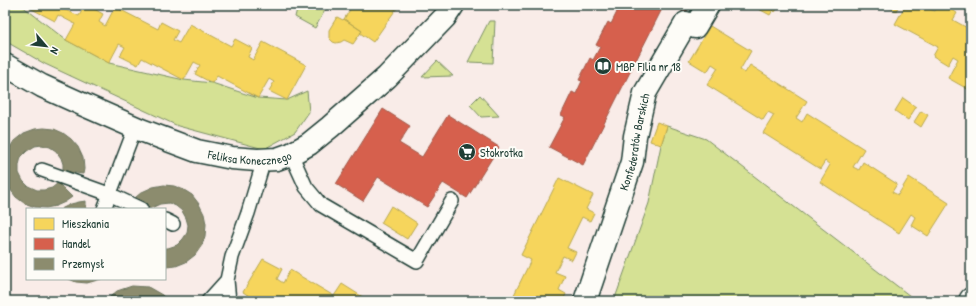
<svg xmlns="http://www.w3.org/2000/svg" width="976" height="306" font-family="'Patrick Hand',sans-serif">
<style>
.green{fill:#d5e194;stroke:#7a8f64}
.homes{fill:#f6d55c;stroke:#b6a750}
.shops{fill:#d6604d;stroke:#9f5646}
.industry{fill:#8c8c6e;stroke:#6b745d}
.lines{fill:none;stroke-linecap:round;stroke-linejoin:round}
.lane-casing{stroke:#1f3d34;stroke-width:16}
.street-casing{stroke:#1f3d34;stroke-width:25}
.lane{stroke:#fdfcf7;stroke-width:13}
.street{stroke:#fdfcf7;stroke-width:22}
.labels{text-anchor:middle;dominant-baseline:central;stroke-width:4;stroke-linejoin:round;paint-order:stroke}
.poi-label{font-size:12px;fill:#1f3d34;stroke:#fdfcf7;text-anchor:start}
.street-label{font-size:12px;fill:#1f3d34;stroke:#fdfcf7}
</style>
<rect width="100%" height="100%" fill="#f9ece8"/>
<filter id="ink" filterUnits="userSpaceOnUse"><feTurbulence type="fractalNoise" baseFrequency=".025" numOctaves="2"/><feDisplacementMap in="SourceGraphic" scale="8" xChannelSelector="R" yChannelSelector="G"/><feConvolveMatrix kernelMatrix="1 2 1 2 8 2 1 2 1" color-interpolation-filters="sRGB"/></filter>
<g filter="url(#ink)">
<path class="green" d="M5 5H21L66 40 109 63 184 80 212 83 258 98 287 100 307 91 309 112 295 132 264 149 178 126 45 64 5 41Z
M298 5H328L315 28 295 17Z
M489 21H495L493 63 468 62Z
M437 61 453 76 422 77Z
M480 95 499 116 481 117 470 105Z
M667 126 706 139 910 296 904 301H614L649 203 661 145Z"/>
<path class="homes" d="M24 5H63L61 8 79 16 85 5H87L103 14 99 22 105 26 115 7 158 29 161 22 178 31 173 40 179 43 190 24 231 46 235 39 252 48 248 57 253 60 263 42 306 65 287 100 269 91 274 82 269 79 258 98 217 76 212 83 195 74 200 65 194 62 184 80 142 58 138 65 120 56 125 47 119 44 109 63 66 40 75 24 58 15 55 21Z
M353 5H399L373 42 360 33 362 31 344 19Z
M759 5H777V9L775 12 773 10 770 15 757 8Z
M885 5H899L896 11Z
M904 5H932L930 9 935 11 938 5H943L957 13 953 20 971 30V91L948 78 958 59 953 56 948 65 933 56 938 47 895 24 905 6Z
M337 17 343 20 344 19 362 31 353 44 344 40 341 42 336 43 333 42 329 38V30Z
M710 26 751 51 740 70 745 73 750 65 807 101 796 118 802 122 807 113 864 149 853 167 859 170 863 162 897 184 892 192 898 195 909 177 949 203 928 236 911 225 915 217 911 214 899 233 820 182 830 165 825 161 820 169 763 133 774 115 768 112 763 120 707 85 718 68 712 64 707 72 689 61Z
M903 98 916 107 908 120 895 111Z
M921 111 928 115 921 127 914 122Z
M657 122 667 126 661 145 650 141Z
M559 178 593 195 586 209 594 213 590 221 582 217 567 248 576 252 572 260 563 256 555 272 565 276 559 290 566 294 563 301H560L555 298 553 301H511L531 260 521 255Z
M391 206 417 223 407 239 381 223Z
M263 259 282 269 277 279 283 283 290 270 334 296 342 284 369 301H257L243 292Z"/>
<path class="shops" d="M616 5H664L583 165 549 147 565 117 561 115 572 92 576 94 582 81 579 80 590 58 593 60 600 47 596 45 608 22 611 24 617 12 614 10Z
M672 5H690L686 13Z
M383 109 410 126 399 143 422 157 448 115 499 147 467 198 443 183 427 207 378 177 363 201 336 184Z"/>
<path class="industry" d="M44 128 54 129 63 133 71 139 78 147 83 158 84 169 83 174 63 171V164L61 158 56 151 50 147 42 145 35 146 27 151 21 157 19 165V173L23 181 28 186 37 190H44L52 188 58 183 72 197 65 202 56 206 46 208 35 207 24 203 16 197 10 189 5 177V158L8 151 14 141 24 133 35 129Z
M5 130 10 136 5 140Z
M164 185 174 186 184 190 192 195 199 204 204 214 206 224 205 236 202 245 195 255 186 262 176 266 166 267H165V248H168L177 245 183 239 187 233 188 225 186 218 182 211 176 206 169 203 160 204 149 209 136 197 142 192 153 187Z
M86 201V209H61L71 204 79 202Z
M69 279H101L87 283 76 282Z
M132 286 148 287 162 295 168 301H105L117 291Z"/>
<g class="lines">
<g class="lane-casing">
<path id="lane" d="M291 154 306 187 321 205 417 261 452 201
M42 170 109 194 141 209
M104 209 135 128
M165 220 173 224
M208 301 227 280
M229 301 227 280 232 257 248 213 264 160"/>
</g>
<g class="street-casing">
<g id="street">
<path id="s1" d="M5 65 42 86 84 105 141 130 197 151 232 158 257 160 277 159 291 154 309 144 330 127 387 77 445 17 453 5"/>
<path id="s2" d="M585 301 632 162 635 136 645 93 686 23 695 27 708 5"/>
<path d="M970 301 971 299"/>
</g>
</g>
<use href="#lane" class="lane"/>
<use href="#street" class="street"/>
</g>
</g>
<defs>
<g id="library-disc" transform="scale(0.9)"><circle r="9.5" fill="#1f3d34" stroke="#fdfcf7"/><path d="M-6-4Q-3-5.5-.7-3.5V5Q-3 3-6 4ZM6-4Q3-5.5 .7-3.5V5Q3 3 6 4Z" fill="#fff"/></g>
<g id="supermarket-disc" transform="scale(0.9)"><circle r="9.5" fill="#1f3d34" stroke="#fdfcf7"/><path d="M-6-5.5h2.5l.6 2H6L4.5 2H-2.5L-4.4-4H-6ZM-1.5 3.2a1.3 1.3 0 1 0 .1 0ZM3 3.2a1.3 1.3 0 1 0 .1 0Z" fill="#fff"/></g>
</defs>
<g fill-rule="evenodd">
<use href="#library-disc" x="603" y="66"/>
<use href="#supermarket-disc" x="467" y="152"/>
</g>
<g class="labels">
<g class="poi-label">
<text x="616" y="66">MBP FIlia nr 18</text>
<text x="480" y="152">Stokrotka</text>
</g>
<g class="street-label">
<text stroke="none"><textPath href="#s2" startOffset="167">Konfederatów Barskich</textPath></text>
<text stroke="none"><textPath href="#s1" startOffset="264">Feliksa Konecznego</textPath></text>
</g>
</g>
<rect width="976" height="306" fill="none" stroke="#fdfcf7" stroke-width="20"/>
<rect x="10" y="10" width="956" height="286" fill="none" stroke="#1f3d34" stroke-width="1.5" filter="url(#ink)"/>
<rect x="26" y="208" width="140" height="72" fill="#fdfcf7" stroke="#a4b0a9"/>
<rect x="34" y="218" width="20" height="12" fill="#f6d55c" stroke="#a4b0a9"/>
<text x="62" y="228" font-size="12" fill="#1f3d34">Mieszkania</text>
<rect x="34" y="238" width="20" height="12" fill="#d6604d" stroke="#a4b0a9"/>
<text x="62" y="248" font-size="12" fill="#1f3d34">Handel</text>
<rect x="34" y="258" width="20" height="12" fill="#8c8c6e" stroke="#a4b0a9"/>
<text x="62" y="268" font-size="12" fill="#1f3d34">Przemysł</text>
<g transform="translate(46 46) rotate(118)" stroke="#fdfcf7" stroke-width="3" paint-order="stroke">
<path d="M0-3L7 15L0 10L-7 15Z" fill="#1f3d34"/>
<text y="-6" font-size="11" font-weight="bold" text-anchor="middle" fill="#1f3d34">N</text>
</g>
</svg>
